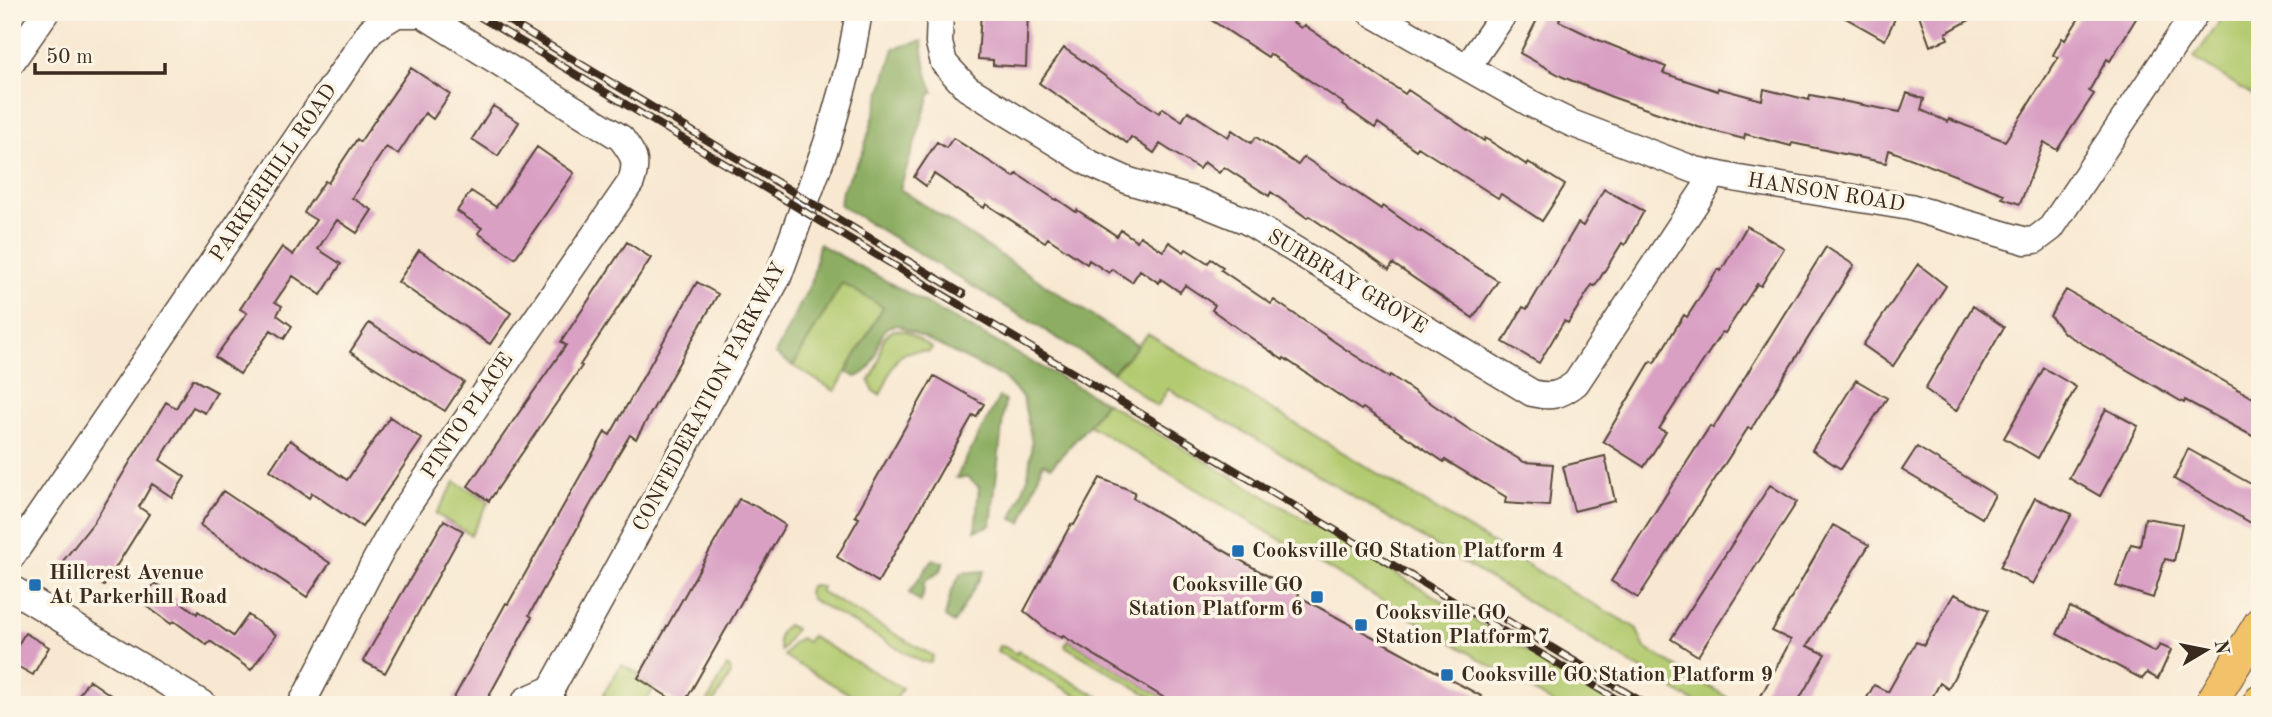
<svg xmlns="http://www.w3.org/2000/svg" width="2272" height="717" font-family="'Old Standard TT',serif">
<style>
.green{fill:#b2ca70;stroke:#767a47;stroke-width:2}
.forest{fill:#8dae62;stroke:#646c40;stroke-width:2}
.building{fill:#d9a0c4}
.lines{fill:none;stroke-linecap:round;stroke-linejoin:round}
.minor-casing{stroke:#574639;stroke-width:29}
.major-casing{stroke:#574639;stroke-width:34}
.minor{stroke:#fff;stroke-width:26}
.major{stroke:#f2c26a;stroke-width:32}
.rail-casing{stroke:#3b2a1e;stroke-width:8}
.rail{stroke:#fcf5e5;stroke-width:5;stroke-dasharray:16;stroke-linecap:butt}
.poi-dot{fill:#1f6fb2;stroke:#fcf5e5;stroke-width:2.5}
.labels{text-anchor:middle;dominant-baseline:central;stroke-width:7;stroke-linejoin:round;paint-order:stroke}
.street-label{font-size:21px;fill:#3b2a1e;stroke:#fcf5e5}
.poi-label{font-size:21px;font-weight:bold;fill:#3b2a1e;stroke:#fcf5e5;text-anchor:start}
</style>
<rect width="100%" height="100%" fill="#fcf5e5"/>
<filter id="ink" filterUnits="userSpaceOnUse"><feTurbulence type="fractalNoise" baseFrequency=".0143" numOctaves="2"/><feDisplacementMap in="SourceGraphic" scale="14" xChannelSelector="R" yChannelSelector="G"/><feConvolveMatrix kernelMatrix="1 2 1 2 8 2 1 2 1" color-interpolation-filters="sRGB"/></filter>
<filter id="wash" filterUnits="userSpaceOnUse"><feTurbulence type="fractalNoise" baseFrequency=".00686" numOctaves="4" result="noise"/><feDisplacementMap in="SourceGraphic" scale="28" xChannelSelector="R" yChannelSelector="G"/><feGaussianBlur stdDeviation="1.57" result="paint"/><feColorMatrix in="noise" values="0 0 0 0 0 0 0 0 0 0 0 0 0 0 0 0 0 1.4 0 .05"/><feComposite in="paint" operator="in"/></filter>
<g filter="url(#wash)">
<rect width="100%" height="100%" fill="#f8e8d1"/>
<path class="green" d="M2227 12H2260V100L2194 58Z
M841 282 884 307 835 391 793 366Z
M894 330 905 331 932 348 929 352C890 346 895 369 880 395L874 392 869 381C873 375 878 367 879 360 882 346 880 337 894 330Z
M1148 334 1579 596 1636 628 1645 648 1740 705H1700L1281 453 1168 389 1157 407 1113 372Z
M1105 402 1619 705H1556L1089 425Z
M455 482 489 501 471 535 436 514Z
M816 585 822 587 820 591 933 656 931 662H922L811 599 808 592 810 586Z
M787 625 795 629 781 651C777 642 778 631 787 625Z
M811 636 902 688 893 705H862L863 702 784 656 793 643 800 638 807 642Z
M1068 640 1176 705H1165L1065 646Z
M999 646 1005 647 1016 654 1018 651 1113 705H1094L997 651Z
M621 665 640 674 638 678 654 688 644 705 606 703 604 693Z
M727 666 730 668 731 674 712 705H709L708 701Z"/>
<path class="forest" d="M922 41C924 60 926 76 934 92H931L900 189 1138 346 1113 372 840 205 842 190 863 152 894 48Z
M819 244 1105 402 1089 425 1051 467 1043 463 1022 523 1012 519 1028 477 1032 443 1023 398 1003 377 898 325 887 327C872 345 881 368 856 377L846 372 883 307 842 283 793 366 775 354 812 281Z
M999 397 1005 400 991 525 975 531 979 487 968 478H956Z
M933 559 944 563 939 572 924 582 923 596 920 602 909 593Z
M984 571 954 623 945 617 951 592 961 573Z"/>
<g id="blocks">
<path class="building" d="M981 12H1028L1026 67 993 65V60L978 59Z
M1199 12H1278L1301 28 1304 25 1405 94 1408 90 1484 141 1485 138 1527 165 1528 162 1565 185 1542 221 1501 194 1498 198 1418 147 1416 150 1378 123 1375 128 1342 105 1343 103 1270 54 1268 57Z
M1541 12H1549L1560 18 1559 21 1596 39 1666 67 1663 73 1718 91V88L1762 100 1764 89 1809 100 1810 95 1900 112 1907 93 1924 99 1921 110 1948 122 1949 119 2005 141 2058 58 2053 55 2062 38 2065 40 2083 12H2140L2110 61 2107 59 2089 91 2094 94 2057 150 2044 142 2020 204 2002 198 2004 194 1889 150 1886 163 1792 143 1791 146 1745 134 1744 139 1698 127 1612 97 1563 77 1520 53Z
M1835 12H1898L1885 40Z
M1918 12H1984L1946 33 1948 39 1930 46Z
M1064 48 1159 113 1163 108 1182 121 1188 111 1228 137 1232 130 1251 143 1256 137 1298 165 1304 157 1381 209 1383 206 1420 232 1421 231 1498 281 1473 318 1393 264 1389 270 1351 243 1350 244 1309 216 1307 218 1271 192 1269 196 1224 167 1219 173 1204 162 1199 169 1160 144 1154 153 1131 137 1127 143 1039 83Z
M411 68 450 94 433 119 425 113 398 154 386 147 352 198 372 210 357 233 337 220 318 249 341 264 321 295 293 276 275 302 282 306 277 315 292 326 284 339 271 330 240 374 215 357 247 313 240 309 282 247 293 255 316 220 304 213 309 204 325 181 328 183 357 139 360 142Z
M493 106 519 122 498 156 472 139Z
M953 138 1014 177 1017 174 1056 200 1057 199 1076 212 1077 210 1117 236 1121 230 1137 241 1140 236 1163 251 1169 242 1184 252 1186 249 1208 263 1211 259 1223 267 1221 270 1271 304 1274 300 1351 353 1389 377 1390 375 1467 428 1524 462 1553 464 1549 506 1505 503 1506 497 1445 460 1444 462 1363 408 1361 410 1284 358 1283 360 1250 337 1212 310 1215 305 1185 285 1180 292 1161 279 1159 283 1140 270 1132 282 1112 269 1109 273 1089 260 1087 264 1048 238 1045 242 986 204 984 208 934 174 926 186 914 177 937 142 946 148Z
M537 147 574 173 515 258 478 233 482 228 457 211 471 191 496 207Z
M1604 189 1644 211 1625 245 1622 243 1595 286 1592 285 1568 323 1564 321 1539 363 1503 342 1523 307 1527 309 1578 223 1583 226Z
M1747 226 1784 248 1761 286 1757 284 1725 333 1722 332 1659 429 1666 432 1644 467 1603 441 1651 361 1654 363 1684 315 1687 317 1718 269 1721 271Z
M627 242 651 258 580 365 582 366 489 501 468 486 566 345 561 342Z
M1826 247 1854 265 1751 429 1748 428 1638 598 1611 581 1710 426 1713 428Z
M419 250 511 313 490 344 398 282Z
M1918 264 1946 286 1893 366 1863 345Z
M697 282 718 294 636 439 630 435 619 453 529 615 532 617 484 705H450L506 603 508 604 605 432 610 435Z
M2066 290 2260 402V440L2185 400 2184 403 2064 333 2050 316Z
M1973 306 2004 327 1956 411 1925 389Z
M369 323 464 382 445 411 350 352Z
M2044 368 2076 387 2038 458 2004 438Z
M934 376 984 404 976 417 973 415 878 582 837 557 859 518 855 516Z
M193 379 217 392 205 413 193 407 160 460 185 477 172 497 152 484 139 507 149 514 104 586 63 561 94 522 166 402 176 408Z
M1856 380 1887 398 1841 469 1812 450Z
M2106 409 2138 426 2100 496 2069 478Z
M390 417 422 439 362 527 312 493 309 498 270 470 290 440 347 480Z
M1917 447 1995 495 1982 518 1902 470Z
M2188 449 2260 489V528L2174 479Z
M1605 456 1615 501 1574 511 1563 466Z
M1100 478 1135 492 1133 498 1299 594 1298 596 1481 696 1476 705H1176L1063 636 1062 638 1048 631 1024 611 1071 524 1074 525Z
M1770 485 1797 502 1698 656 1671 639Z
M223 491 330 563 307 597 200 525Z
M2035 498 2072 514 2033 584 2000 567Z
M739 499 751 505 752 504 785 525 683 705H681L638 678Z
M2145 518 2182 524 2174 561 2165 559 2153 598 2116 586 2131 544 2140 546Z
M444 520 463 531 385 673 363 661Z
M1833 525 1869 545 1807 646 1825 654 1796 705H1756L1791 640 1772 631Z
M155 583 197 614 198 611 233 636 248 615 276 635 251 670 210 641 207 645 174 621 171 624 141 602Z
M1954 594 1989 610 1948 689 1940 683 1928 705H1863L1874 685 1888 692 1916 642 1924 645Z
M2070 607 2155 652 2160 645 2171 650 2158 679 2147 673 2142 679 2057 634Z
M25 633 49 647 33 675 12 663V655Z
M89 680 125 705H72Z"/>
</g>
</g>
<g filter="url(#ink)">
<use href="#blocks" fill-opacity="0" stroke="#574639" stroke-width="2"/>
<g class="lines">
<g class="minor-casing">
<path id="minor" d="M940 12 939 43 944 63 967 88 1089 163 1129 181 1197 201 1247 221 1532 393C1551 398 1561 395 1576 383L1714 175
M1370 12 1528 102 1571 123 1695 170 1739 179 1910 207 2026 241 2035 240 2051 228 2196 12
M12 61 46 12
M1468 66 1505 12
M12 556 371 30 397 14H422L621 138C634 155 638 161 631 182L403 512C365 574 336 641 301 705
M12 589 204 705
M524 705 526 700 551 689
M551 705V689L778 277 827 143 850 62 859 12"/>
</g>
<g class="major-casing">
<path id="major" d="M2210 705 2260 623
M2257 705 2260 701"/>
</g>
<use href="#minor" class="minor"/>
<use href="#major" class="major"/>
<g class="rail-casing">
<path id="rail" d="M472 12 1626 705
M494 12 963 294
M1506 620 1647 705"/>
</g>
<use href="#rail" class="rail"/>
</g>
</g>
<g class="poi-dot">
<rect x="1231" y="544" width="14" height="14" rx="3.5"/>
<rect x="28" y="578" width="14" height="14" rx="3.5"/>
<rect x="1310" y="590" width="14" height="14" rx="3.5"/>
<rect x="1354" y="618" width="14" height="14" rx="3.5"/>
<rect x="1440" y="668" width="14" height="14" rx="3.5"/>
</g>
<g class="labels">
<g class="street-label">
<text transform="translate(274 173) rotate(-56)">PARKERHILL ROAD</text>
<text transform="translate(1826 193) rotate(9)">HANSON ROAD</text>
<text transform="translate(1347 282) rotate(31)">SURBRAY GROVE</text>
<text transform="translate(710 397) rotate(-62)">CONFEDERATION PARKWAY</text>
<text transform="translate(468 416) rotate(-56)">PINTO PLACE</text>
</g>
<g class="poi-label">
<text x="1252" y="551">Cooksville GO Station Platform 4</text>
<text x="49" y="573">Hillcrest Avenue<tspan x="49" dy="24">At Parkerhill Road</tspan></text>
<text x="1303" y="585" text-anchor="end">Cooksville GO<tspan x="1303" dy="24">Station Platform 6</tspan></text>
<text x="1375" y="613">Cooksville GO<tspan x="1375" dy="24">Station Platform 7</tspan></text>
<text x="1461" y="675">Cooksville GO Station Platform 9</text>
</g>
</g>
<rect width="2272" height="717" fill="none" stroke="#fcf5e5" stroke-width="42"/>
<g transform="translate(2206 650) rotate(80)" stroke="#fcf5e5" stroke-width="5" paint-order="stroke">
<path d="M0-5L12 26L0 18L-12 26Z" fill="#3b2a1e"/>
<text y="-10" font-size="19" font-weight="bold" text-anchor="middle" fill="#3b2a1e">N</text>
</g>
<path d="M35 63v10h130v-10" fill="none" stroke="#3b2a1e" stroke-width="3.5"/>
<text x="46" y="63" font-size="21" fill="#3b2a1e" stroke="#fcf5e5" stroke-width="5" paint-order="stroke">50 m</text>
</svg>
